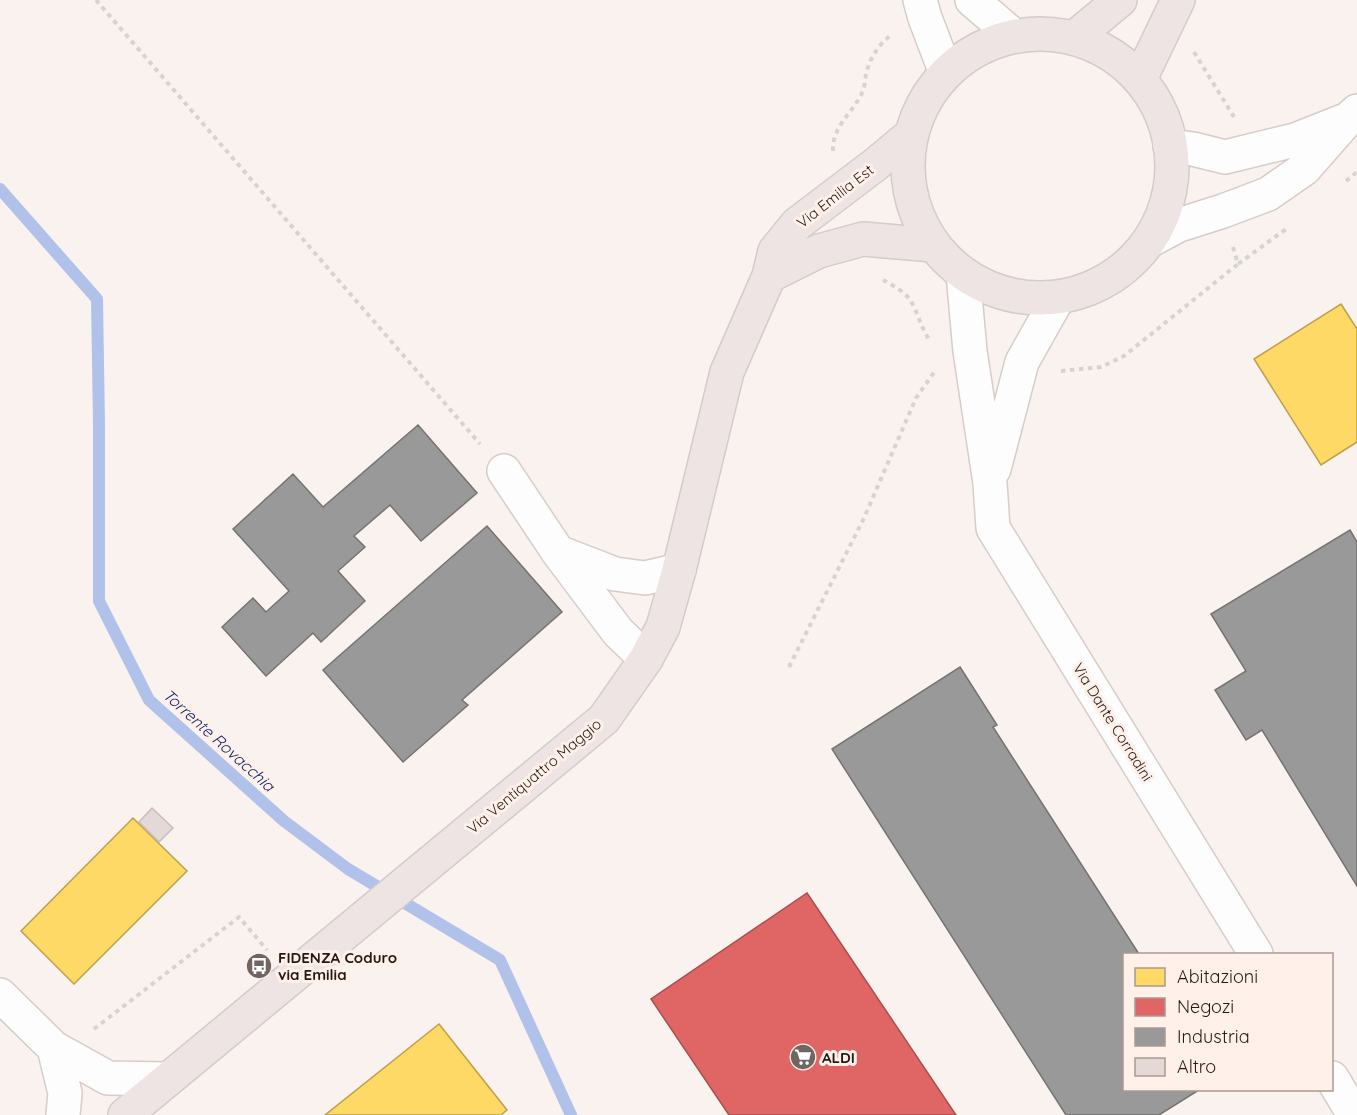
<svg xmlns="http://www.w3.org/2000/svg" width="1357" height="1115" font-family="Quicksand,sans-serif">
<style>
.homes{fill:#ffd966;stroke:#be9f4d;stroke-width:1.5}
.shops{fill:#e06666;stroke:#a84f4d;stroke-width:1.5}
.industry{fill:#999;stroke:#767371;stroke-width:1.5}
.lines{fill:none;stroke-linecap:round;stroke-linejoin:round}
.stream{stroke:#b0c2e9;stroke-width:12}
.building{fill:#e4d9d6;stroke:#c7beba;stroke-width:1.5}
.minor-casing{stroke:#d6ccc8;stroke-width:36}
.major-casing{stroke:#d2ccca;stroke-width:36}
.path{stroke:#d6d3d3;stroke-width:4;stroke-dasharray:4.5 4.5;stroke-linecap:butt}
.minor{stroke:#fefdfd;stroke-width:33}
.major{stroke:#efe4e4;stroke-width:33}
.labels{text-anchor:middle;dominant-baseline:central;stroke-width:6;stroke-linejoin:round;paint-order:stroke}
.street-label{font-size:15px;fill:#261914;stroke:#fff0ea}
.poi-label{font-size:15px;font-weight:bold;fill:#261914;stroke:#fff0ea;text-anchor:start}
.water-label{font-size:16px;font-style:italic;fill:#0d296a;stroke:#fff0ea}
</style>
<rect width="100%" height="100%" fill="#faf2ef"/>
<path class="homes" d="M1341 304 1357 329V442L1321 465 1254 359Z
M133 818 187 871 74 984 21 931Z
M439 1024 507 1110 501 1115H325Z"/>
<path class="shops" d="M807 893 956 1115H729L651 999Z"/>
<path class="industry" d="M418 425 477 493 421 541 390 505 354 536 365 547 338 571 365 601 321 642 313 633 266 676 222 627 253 598 266 612 289 591 233 529 293 474 323 507Z
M487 526 562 612 462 700 468 705 403 762 323 670Z
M1350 530 1357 542V886L1262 730 1246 740 1215 690 1246 671 1211 614Z
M960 667 997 725 993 727 1139 954H1124V1090H1199L1159 1115H1066L832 749Z"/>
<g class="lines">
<path class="stream" d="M0 189 97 299 99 425V601L149 700 284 821 348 869 500 960 571 1115"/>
</g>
<path class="building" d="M152 808 173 828 159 842 139 822Z"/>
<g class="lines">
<g class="minor-casing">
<path id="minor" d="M920 0 925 18 946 73
M972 0 1014 36
M1170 146 1193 149 1225 157 1295 140 1343 121
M1149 241 1179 225 1223 211 1268 194 1304 169 1348 119 1357 111
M963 274 970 351 990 483 993 528 1256 954
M994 469 1022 362 1058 298
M504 471 558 552 618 632 646 659
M558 552 615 574 645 578 679 570
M0 995 54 1048 108 1078 168 1079
M54 1048 65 1093 63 1115
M1332 1078 1354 1115"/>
</g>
<g class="major-casing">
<path id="major" d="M908 166a132 132 0 1 1 264 0a132 132 0 1 1-264 0Z
M1074 38 1120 0
M1140 79 1178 0
M769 276 819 251 863 239 933 245
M125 1115 604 719 646 659 663 627 679 570 727 372 769 276 775 251 797 224 876 164 912 134"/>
</g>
<path class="path" d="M96 0 480 444
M1194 52 1234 117
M833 151C832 126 852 114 862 93 865 87 865 80 866 74 870 58 878 45 891 35
M1346 181 1357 172
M1233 247 1238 264 1286 229
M883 280C894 286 908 293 913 305 919 317 922 329 930 341
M1061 371 1101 367 1124 356 1238 264
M789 667 864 518 916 398 935 371
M94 1029 239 917 267 950"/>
<use href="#minor" class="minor"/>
<use href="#major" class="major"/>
</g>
<defs>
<g id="bus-disc" transform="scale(1.35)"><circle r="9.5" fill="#706561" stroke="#fff0ea"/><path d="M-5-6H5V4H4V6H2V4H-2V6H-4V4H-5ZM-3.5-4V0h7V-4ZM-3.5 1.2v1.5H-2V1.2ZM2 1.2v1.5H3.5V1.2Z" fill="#fff"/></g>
<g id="supermarket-disc" transform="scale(1.35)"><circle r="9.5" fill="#706561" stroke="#fff0ea"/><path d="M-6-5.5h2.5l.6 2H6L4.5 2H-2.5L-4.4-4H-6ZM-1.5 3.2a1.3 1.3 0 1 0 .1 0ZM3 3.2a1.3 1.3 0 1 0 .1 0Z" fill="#fff"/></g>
</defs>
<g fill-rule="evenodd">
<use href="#bus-disc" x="259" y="966"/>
<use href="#supermarket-disc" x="803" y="1057"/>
</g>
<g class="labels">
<g class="street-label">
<text transform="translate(835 196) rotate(-38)">Via Emilia Est</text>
<text transform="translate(1113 722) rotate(58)">Via Dante Corradini</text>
<text transform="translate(534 776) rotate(-40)">Via Ventiquattro Maggio</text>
</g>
<g class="poi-label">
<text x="278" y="957">FIDENZA Coduro<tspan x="278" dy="17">via Emilia</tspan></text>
<text x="822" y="1057">ALDI</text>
</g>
<g class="water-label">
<text transform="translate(219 740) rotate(42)">Torrente Rovacchia</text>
</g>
</g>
<rect x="1123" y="953" width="210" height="138" fill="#fff0ea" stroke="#a89a94" stroke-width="1.5"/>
<rect x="1135" y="968" width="30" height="18" fill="#ffd966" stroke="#a89a94" stroke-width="1.5"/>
<text x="1177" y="983" font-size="18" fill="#261914">Abitazioni</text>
<rect x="1135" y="998" width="30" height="18" fill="#e06666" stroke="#a89a94" stroke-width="1.5"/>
<text x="1177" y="1013" font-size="18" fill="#261914">Negozi</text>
<rect x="1135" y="1028" width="30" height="18" fill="#999999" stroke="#a89a94" stroke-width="1.5"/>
<text x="1177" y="1043" font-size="18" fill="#261914">Industria</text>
<rect x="1135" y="1058" width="30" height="18" fill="#e4d9d6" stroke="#a89a94" stroke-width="1.5"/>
<text x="1177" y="1073" font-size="18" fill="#261914">Altro</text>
</svg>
